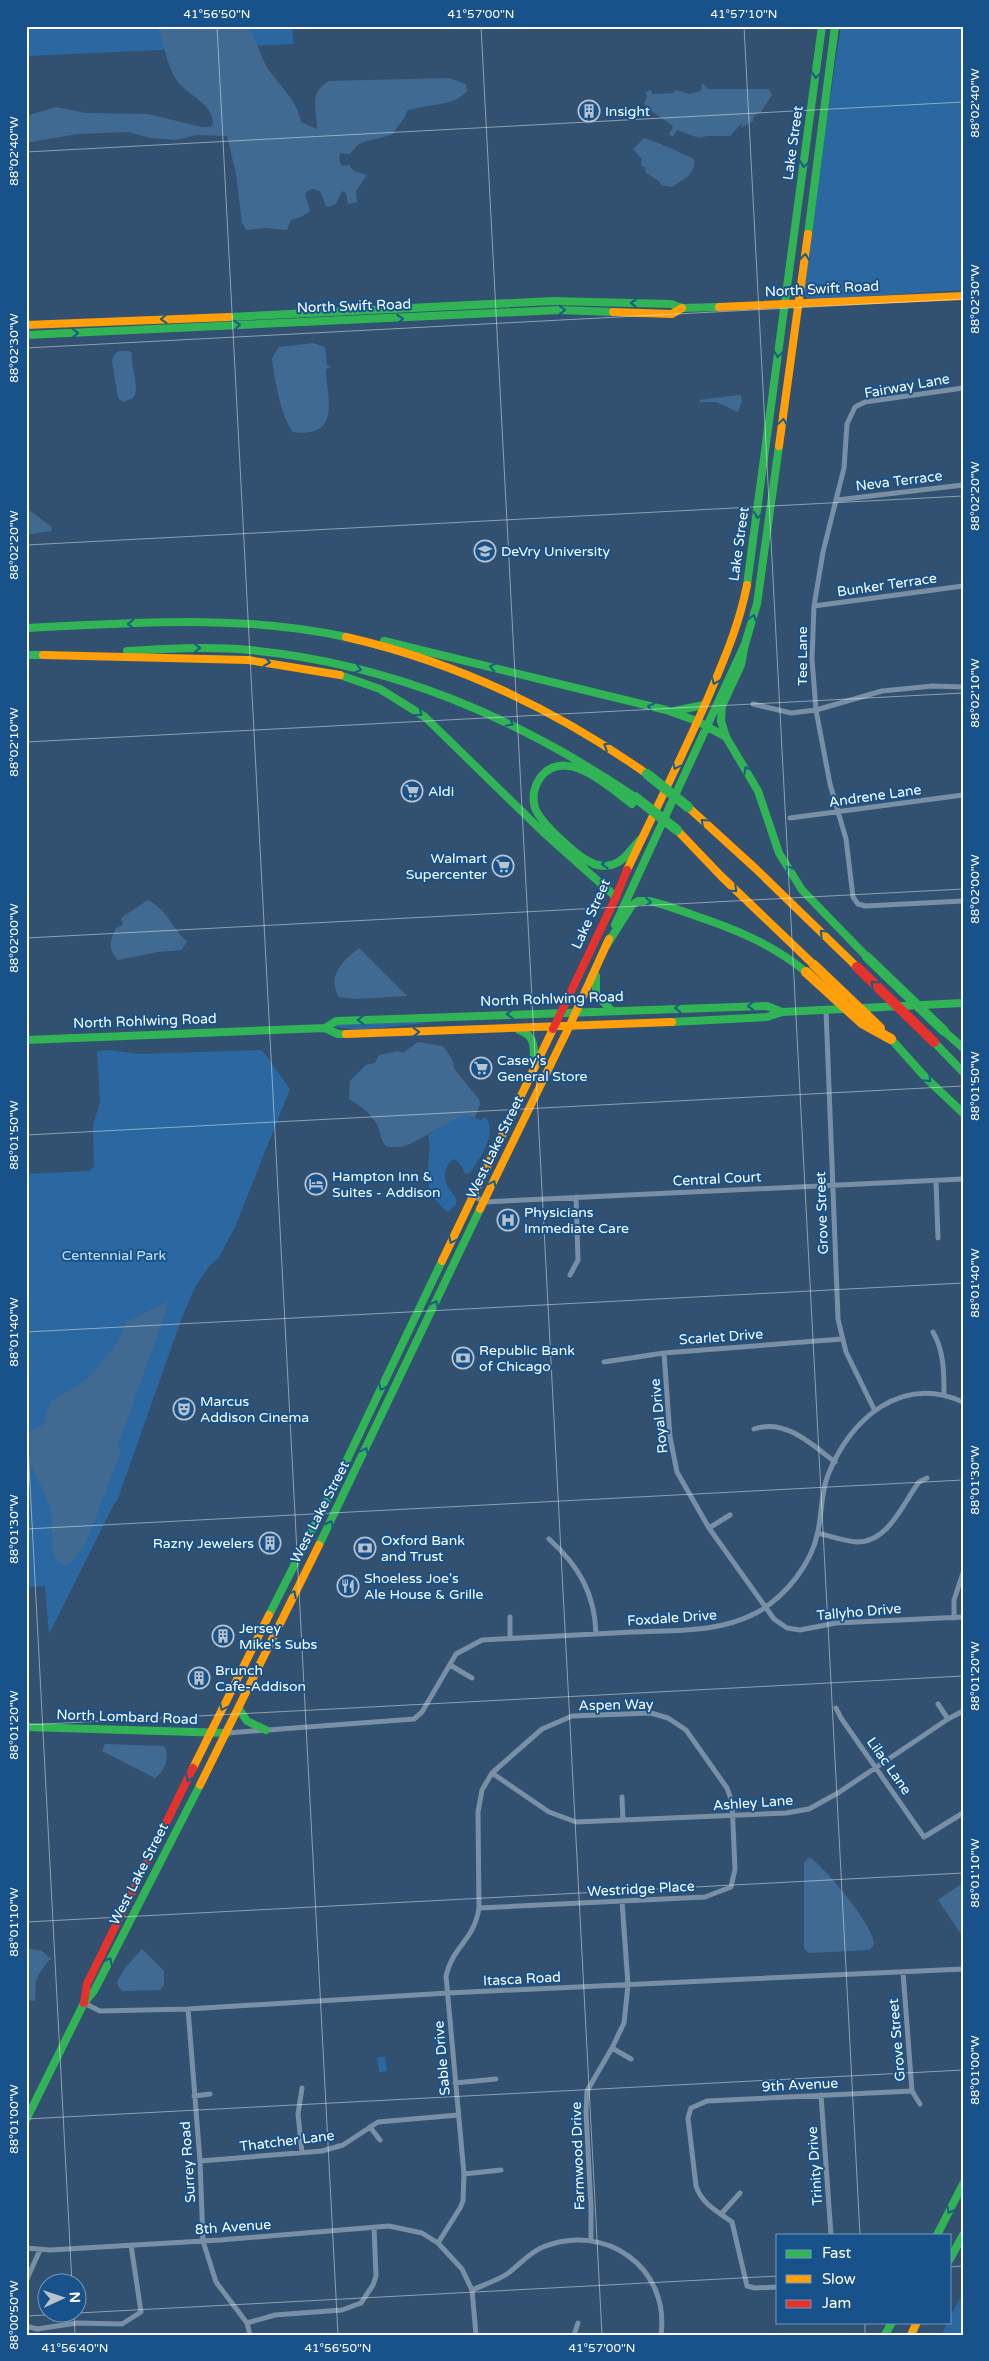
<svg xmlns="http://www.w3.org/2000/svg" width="989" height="2361" font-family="'Varela Round',sans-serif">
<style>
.green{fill:#2b68a1}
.water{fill:#416a92}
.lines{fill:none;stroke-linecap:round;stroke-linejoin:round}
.street{stroke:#798fa5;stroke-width:5}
.fast{stroke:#30b455;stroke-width:8}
.slow{stroke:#ff9f0a;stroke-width:8}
.jam{stroke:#e5322d;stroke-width:8}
.fast-bridge{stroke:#30b455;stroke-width:10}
.slow-bridge{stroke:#ff9f0a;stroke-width:10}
.jam-bridge{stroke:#e5322d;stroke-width:10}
.oneway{stroke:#1a5c85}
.ticks{fill:none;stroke:#fff;stroke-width:1;stroke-opacity:0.45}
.labels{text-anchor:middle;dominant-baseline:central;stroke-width:4;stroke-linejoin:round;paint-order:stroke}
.poi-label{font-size:14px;fill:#fff;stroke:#18528a;text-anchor:start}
.street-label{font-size:14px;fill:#fff;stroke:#18528a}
.park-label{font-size:14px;fill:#c7e2fa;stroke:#18528a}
.neatline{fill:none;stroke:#fff;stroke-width:2}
.ticks-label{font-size:12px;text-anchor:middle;fill:#fff}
</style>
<rect width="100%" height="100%" fill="#325170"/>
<path class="green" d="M26 26H292L294 44 26 56Z
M841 26H963V290L808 300 801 289Z
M443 1021 361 1030 334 1027V1025Z
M109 1050 137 1054 262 1050 290 1089 235 1227 218 1259 210 1265 195 1287 184 1312 117 1501 115 1502 49 1634 45 1586 26 1587V1174L90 1171 94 1167 93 1125 100 1102 97 1051Z
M464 1115 481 1120 485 1117C499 1133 479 1158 470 1173L465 1174 461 1165 454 1159C446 1163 443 1174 446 1183 451 1195 466 1201 447 1212 426 1192 427 1183 429 1155 430 1148 430 1142 428 1135L454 1119Z
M377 2057H385L387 2071 379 2072Z
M963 2293V2335H941L948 2322H950V2317Z"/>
<path class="water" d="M156 26H246C256 36 259 52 265 64 277 84 298 100 301 122L317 129V126C316 107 309 92 329 81L449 78 466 84 467 91C452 108 426 103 407 111 405 120 397 126 393 134 384 138 364 140 358 145 355 147 353 151 350 154L340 153 339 160 342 166 349 165 354 171 367 175 356 191 357 202 348 204 346 193 342 191 336 204 329 207 326 206 320 191 313 189 307 191 305 194 310 211 301 217 291 220 287 230 265 228 246 230 242 223 236 174 227 136 197 135 175 140 150 138 129 132 77 134 26 143V116L56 107 86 113 148 114 202 127H211L213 123C213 104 188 95 178 82 166 66 165 43 156 26Z
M702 83 708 89H769L772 95 761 112 754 116 753 121 741 128 742 123 730 136H707L699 138 677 130 673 137 669 134 673 126 647 108 644 104 647 96 646 92 651 90 652 94 673 93 676 90 689 94 701 91Z
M644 138C662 144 677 151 694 159 696 175 683 179 672 187L661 185 660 182 645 172 646 168 641 166 642 159 633 149Z
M313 343 325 347 327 365 331 367 326 369V374C329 405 338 438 293 432 281 416 274 378 272 358L279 347Z
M118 351H129L132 353C130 367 141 387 133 398L123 402 118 398 112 361 114 355Z
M738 395H741L742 401 738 412 716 402H700L699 400Z
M26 508 52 527 51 531 26 535Z
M148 900C169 911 170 927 187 941L182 950 158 952 118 960C108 949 109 942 116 928L123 925 121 918Z
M359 948 407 996 355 999 339 997C326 975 344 960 359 948Z
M418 1042 443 1046 452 1059 455 1070 479 1099 480 1104 475 1118 464 1115 410 1144 402 1147H387C381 1141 381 1137 379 1129 374 1115 361 1106 349 1099L350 1081 366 1065 375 1063 379 1055 398 1051 403 1053Z
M167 1302 169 1303 118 1445 121 1452 85 1545 73 1561 64 1566 56 1559 53 1551 51 1507 26 1455V1434L44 1424 50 1402 83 1382 91 1375 119 1341 126 1322Z
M105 1744 164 1746C171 1757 164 1771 155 1778L102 1751Z
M809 1857C825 1867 874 1926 874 1944L870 1950 809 1953 804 1949V1863Z
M961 1884 963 1886V1937L938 1900Z
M26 1948 42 1951 52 1960H49L39 1974 36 1981 35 2001 26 2000Z
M142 1949 164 1971V1985L160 1990 122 1991 118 1986 117 1982 125 1968Z"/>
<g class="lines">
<path class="street" d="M963 388 865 402 855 407 847 424 844 468 823 552 814 606 812 659 816 710 830 784 846 839 853 897 858 904 865 906 963 901
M837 500 963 485
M814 606 963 586
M753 704 791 713 816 710 882 691 933 686 963 687
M790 818 963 795
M826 1010 838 1319 846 1352 874 1409
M936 1181 938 1238
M474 1196 484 1202 963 1179
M570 1275 578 1260 576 1197
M933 1332C944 1351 944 1373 944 1394
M664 1353 670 1437 677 1472 709 1528 774 1619 787 1628 800 1630 836 1623 963 1617
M604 1362 664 1353 842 1339
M754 1429C785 1418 811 1444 835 1462
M709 1528 730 1515
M818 1533C830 1536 844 1541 857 1542 889 1542 903 1503 919 1482L927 1478
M549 1539C579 1566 595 1594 596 1634
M510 1617V1638
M954 1618V1600L963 1573
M450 1665 472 1678
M938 1704 948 1719
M836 1708 841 1718 924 1837 963 1813
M227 1733 414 1719 422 1712 456 1654 482 1640C532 1637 583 1635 633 1632 675 1630 718 1633 756 1613 785 1597 812 1564 818 1531 822 1513 821 1492 828 1475 850 1419 901 1374 963 1402
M492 1773 549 1812 576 1822 786 1813 809 1809 838 1793 948 1719 963 1711
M622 1797 623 1820
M903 1972 912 2091 920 2104
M84 2003 100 2011 188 2009 448 1993 963 1969
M188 2009 200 2161 203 2241 216 2282 247 2323 250 2335
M612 2048 631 2059
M455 2083 496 2079
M821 2095 831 2235
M194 2096 210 2094
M370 2127 380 2140
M302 2153 298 2114 302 2088
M200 2161 322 2151 343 2145 378 2122 458 2115
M464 2174 501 2170
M721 2214 740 2193
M591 2240V2207L586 2112 587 2091 612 2048 624 2023 628 1985 622 1901
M438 2243 460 2208 463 2201 464 2174 446 1976C452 1947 474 1941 479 1908L478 1812 482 1790 492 1773 542 1729 572 1716 651 1713 668 1718 686 1730 727 1788 732 1802 735 1869 731 1887 705 1897 479 1908
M26 2248 50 2250 220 2240 389 2226 422 2233 438 2243 462 2269 472 2290 476 2335
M26 2281 40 2250
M778 2287 755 2288 747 2286 732 2222C717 2211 702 2204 696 2186L688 2118 691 2108 707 2101 912 2091
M472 2290C483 2285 496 2281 507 2274 518 2266 530 2252 543 2247 605 2222 670 2267 661 2335
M247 2323 275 2315 342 2310 361 2303 373 2285 376 2276 374 2227
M26 2326 37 2329 77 2323 122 2324 141 2312 131 2245
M574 2335 578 2323"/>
<path class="fast" d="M808 234 835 26
M229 317 553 301 671 304 682 308 719 307
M26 335 559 310 613 312
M747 585 822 26
M26 628C132 623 242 614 346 637
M384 641 666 710 697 721 726 737
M745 644 741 665 722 706 721 721 726 737 758 791 779 853 802 890 867 957
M127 651C167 649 208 646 249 650 393 664 516 717 635 797
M26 655H50
M340 675 380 689 425 717 543 832 616 897
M674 711 704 705
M632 804C610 788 565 744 540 778 534 787 532 798 535 808 540 822 577 857 592 863 597 866 605 866 611 865 625 862 632 847 642 838
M615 925 745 644 757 604 779 446
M606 946 632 905 638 901H649C664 904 679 910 693 915 735 929 772 944 806 972
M596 976V994L611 1010
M672 1022 767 1017 782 1012 963 1003
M325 1028 336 1021 767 1006 782 1012
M519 1030C535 1036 534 1045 534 1061
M944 1031 963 1048
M891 1039 926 1078 963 1113
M26 1040 325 1028 338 1034H346
M934 1042 963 1072
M319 1545 480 1209
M269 1615 333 1489 442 1261
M239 1709 247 1721 266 1730
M26 1727 227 1733
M26 2120 84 2003 94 1991 200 1785
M937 2235 963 2184
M950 2259 963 2235
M885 2335 892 2322"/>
<path class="slow" d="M719 307 963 296
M613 312 672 314 682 308
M26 325 229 317
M779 446 808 234
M346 637C456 662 555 709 647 774
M43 655 248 660 340 675
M688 807 756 869 857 967
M677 830 721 876 814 965
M627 870C654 813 682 757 707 700 723 662 739 626 747 585
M346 1034 672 1022
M480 1209 569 1027 609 939
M442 1261 553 1029
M193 1768 269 1615
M200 1785 319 1545
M911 2335 917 2322"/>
<path class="jam" d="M553 1029 616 897 627 870
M84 2003 87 1984 193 1768"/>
<path class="fast-bridge" d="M647 774 688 807
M635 797 677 830
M867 957 944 1031"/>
<path class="slow-bridge" d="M814 965 880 1028
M806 972 862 1023 891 1039"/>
<path class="jam-bridge" d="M857 967 934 1042"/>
</g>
<defs><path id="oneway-chevron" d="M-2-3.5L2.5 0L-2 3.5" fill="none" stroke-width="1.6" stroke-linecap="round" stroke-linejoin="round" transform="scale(1.25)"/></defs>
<g class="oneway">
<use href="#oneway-chevron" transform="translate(816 75) rotate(96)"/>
<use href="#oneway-chevron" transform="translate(804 164) rotate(98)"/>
<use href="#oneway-chevron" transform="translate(805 257) rotate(-83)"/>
<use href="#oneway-chevron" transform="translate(634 303) rotate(-178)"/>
<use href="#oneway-chevron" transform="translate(562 310)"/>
<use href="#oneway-chevron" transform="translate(164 319) rotate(177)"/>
<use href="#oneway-chevron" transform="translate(400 319) rotate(-4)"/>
<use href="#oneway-chevron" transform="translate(237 325) rotate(-3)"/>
<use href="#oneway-chevron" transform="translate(75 333) rotate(-2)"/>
<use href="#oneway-chevron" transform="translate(778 354) rotate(98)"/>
<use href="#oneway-chevron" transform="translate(783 422) rotate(-82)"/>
<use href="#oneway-chevron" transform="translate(758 515) rotate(97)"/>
<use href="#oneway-chevron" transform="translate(753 618) rotate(-74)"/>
<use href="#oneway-chevron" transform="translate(131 624) rotate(178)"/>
<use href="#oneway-chevron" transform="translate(197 648)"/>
<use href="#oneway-chevron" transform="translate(267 662) rotate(8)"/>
<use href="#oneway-chevron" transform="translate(493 667) rotate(-168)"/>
<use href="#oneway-chevron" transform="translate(358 669) rotate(14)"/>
<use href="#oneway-chevron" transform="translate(715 681) rotate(113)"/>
<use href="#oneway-chevron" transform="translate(651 707) rotate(-166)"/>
<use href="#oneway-chevron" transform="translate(419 713) rotate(37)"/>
<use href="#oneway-chevron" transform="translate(510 723) rotate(27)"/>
<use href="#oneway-chevron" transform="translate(607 746) rotate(-148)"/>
<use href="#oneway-chevron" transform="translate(676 766) rotate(115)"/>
<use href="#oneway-chevron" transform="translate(747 770) rotate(-119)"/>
<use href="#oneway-chevron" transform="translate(704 822) rotate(-138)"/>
<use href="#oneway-chevron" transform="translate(605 864) rotate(178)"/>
<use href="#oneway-chevron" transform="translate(789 869) rotate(-122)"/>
<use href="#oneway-chevron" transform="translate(734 889) rotate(44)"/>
<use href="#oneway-chevron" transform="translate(648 902) rotate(5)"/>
<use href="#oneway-chevron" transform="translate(823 933) rotate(-135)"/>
<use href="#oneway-chevron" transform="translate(874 984) rotate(-136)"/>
<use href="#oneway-chevron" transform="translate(751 1006) rotate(179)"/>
<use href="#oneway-chevron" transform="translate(678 1008) rotate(179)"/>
<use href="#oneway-chevron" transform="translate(510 1014) rotate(178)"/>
<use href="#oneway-chevron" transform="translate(361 1020) rotate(178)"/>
<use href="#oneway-chevron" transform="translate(416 1032) rotate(-2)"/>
<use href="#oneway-chevron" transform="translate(928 1079) rotate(46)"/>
<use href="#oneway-chevron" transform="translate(493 1184) rotate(-64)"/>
<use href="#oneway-chevron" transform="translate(452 1240) rotate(116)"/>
<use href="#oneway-chevron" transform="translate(435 1304) rotate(-65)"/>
<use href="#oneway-chevron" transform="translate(382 1387) rotate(116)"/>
<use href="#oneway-chevron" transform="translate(365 1451) rotate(-65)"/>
<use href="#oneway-chevron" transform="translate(330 1524) rotate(-63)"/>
<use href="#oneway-chevron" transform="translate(293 1594) rotate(-63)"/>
<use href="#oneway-chevron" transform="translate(223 1707) rotate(116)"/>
<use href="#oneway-chevron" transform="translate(189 1778) rotate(116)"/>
<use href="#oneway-chevron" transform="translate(109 1961) rotate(-63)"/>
<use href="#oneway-chevron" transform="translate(950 2210) rotate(117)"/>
</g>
<path class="ticks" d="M217 26 338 2335M481 26 602 2335M744 26 860 2235M26 152 963 102M26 348 963 299M26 545 963 496M26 742 963 693M26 938 963 889M26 1135 963 1086M26 1332 963 1283M26 1408 72 2284M26 1529 963 1480M26 1725 963 1676M26 1922 963 1873M26 2119 963 2070M950 2267 963 2266M78 2313 778 2276M74 2314 75 2335M26 2316 65 2314M865 2322V2335"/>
<defs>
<g id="building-ring" transform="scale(1.125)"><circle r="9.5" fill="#18528a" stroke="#b7c2cd" stroke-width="1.5"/><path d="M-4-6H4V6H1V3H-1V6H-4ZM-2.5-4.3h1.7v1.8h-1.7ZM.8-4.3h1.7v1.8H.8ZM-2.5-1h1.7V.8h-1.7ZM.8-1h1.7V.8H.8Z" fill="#b7c2cd"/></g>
<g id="university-ring" transform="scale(1.125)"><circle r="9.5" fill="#18528a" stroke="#b7c2cd" stroke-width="1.5"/><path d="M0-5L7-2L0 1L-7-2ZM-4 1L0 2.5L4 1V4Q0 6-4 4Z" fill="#b7c2cd"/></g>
<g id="supermarket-ring" transform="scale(1.125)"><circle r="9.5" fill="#18528a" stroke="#b7c2cd" stroke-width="1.5"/><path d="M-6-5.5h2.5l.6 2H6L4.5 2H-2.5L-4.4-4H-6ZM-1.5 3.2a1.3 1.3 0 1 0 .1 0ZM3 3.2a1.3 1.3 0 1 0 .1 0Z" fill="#b7c2cd"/></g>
<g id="hotel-ring" transform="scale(1.125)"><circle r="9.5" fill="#18528a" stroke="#b7c2cd" stroke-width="1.5"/><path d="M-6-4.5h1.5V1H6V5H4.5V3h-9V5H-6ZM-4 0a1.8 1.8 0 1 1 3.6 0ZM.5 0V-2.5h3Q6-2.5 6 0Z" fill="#b7c2cd"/></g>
<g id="hospital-ring" transform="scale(1.125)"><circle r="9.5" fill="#18528a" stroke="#b7c2cd" stroke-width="1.5"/><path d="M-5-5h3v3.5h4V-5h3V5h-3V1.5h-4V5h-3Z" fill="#b7c2cd"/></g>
<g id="bank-ring" transform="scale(1.125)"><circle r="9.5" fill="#18528a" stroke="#b7c2cd" stroke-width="1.5"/><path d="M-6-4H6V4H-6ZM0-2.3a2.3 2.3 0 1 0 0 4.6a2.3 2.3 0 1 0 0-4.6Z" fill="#b7c2cd"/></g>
<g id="theatre-ring" transform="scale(1.125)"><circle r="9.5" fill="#18528a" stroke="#b7c2cd" stroke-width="1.5"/><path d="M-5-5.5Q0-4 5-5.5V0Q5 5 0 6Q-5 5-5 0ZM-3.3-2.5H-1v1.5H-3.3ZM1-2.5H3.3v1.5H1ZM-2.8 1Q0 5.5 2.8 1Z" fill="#b7c2cd"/></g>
<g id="restaurant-ring" transform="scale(1.125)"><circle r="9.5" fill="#18528a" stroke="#b7c2cd" stroke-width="1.5"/><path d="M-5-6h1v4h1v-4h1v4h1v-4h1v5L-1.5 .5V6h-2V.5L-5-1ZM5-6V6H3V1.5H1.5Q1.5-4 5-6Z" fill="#b7c2cd"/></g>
</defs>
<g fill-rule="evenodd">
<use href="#building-ring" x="589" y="111"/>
<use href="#university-ring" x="485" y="551"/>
<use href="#supermarket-ring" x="412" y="791"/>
<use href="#supermarket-ring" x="503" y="866"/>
<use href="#supermarket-ring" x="481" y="1068"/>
<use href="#hotel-ring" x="316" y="1184"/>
<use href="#hospital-ring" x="508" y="1220"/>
<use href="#bank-ring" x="463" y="1358"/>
<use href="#theatre-ring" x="184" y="1409"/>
<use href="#building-ring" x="270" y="1543"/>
<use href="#bank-ring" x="365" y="1548"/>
<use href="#restaurant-ring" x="348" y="1586"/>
<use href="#building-ring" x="223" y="1636"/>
<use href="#building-ring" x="199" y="1678"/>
</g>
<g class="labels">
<g class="poi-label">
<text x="605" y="111">Insight</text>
<text x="501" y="551">DeVry University</text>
<text x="428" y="791">Aldi</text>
<text x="487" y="858" text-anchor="end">Walmart<tspan x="487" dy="16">Supercenter</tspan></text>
<text x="497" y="1060">Casey's<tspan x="497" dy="16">General Store</tspan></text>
<text x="332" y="1176">Hampton Inn &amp;<tspan x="332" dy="16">Suites - Addison</tspan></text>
<text x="524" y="1212">Physicians<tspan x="524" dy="16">Immediate Care</tspan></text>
<text x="479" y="1350">Republic Bank<tspan x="479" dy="16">of Chicago</tspan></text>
<text x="200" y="1401">Marcus<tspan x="200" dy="16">Addison Cinema</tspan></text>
<text x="381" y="1540">Oxford Bank<tspan x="381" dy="16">and Trust</tspan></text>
<text x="254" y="1543" text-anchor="end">Razny Jewelers</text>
<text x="364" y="1578">Shoeless Joe's<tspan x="364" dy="16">Ale House &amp; Grille</tspan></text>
<text x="239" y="1628">Jersey<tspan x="239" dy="16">Mike's Subs</tspan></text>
<text x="215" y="1670">Brunch<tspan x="215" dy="16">Cafe-Addison</tspan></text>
</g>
<g class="street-label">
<text transform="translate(793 143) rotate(-82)">Lake Street</text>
<text transform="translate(822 289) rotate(-3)">North Swift Road</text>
<text transform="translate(354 306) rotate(-2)">North Swift Road</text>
<text transform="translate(907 386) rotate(-10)">Fairway Lane</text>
<text transform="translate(899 481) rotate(-7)">Neva Terrace</text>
<text transform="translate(739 544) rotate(-82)">Lake Street</text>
<text transform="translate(887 585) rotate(-8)">Bunker Terrace</text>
<text transform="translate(802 656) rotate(-90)">Tee Lane</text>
<text transform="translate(875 796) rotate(-8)">Andrene Lane</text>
<text transform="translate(591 914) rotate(-66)">Lake Street</text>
<text transform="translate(552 999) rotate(-2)">North Rohlwing Road</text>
<text transform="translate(145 1021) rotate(-2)">North Rohlwing Road</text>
<text transform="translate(495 1147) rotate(-64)">West Lake Street</text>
<text transform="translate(717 1179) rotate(-3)">Central Court</text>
<text transform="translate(822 1213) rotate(-92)">Grove Street</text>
<text transform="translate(721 1337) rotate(-4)">Scarlet Drive</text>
<text transform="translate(659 1416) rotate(-96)">Royal Drive</text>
<text transform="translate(320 1512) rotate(-63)">West Lake Street</text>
<text transform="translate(859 1612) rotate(-5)">Tallyho Drive</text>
<text transform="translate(672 1618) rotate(-4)">Foxdale Drive</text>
<text transform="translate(616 1705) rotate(-1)">Aspen Way</text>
<text transform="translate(127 1717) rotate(2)">North Lombard Road</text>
<text transform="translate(889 1766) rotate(55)">Lilac Lane</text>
<text transform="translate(753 1803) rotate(-4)">Ashley Lane</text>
<text transform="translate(139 1874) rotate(-63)">West Lake Street</text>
<text transform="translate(641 1889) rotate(-3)">Westridge Place</text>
<text transform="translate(522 1979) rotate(-3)">Itasca Road</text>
<text transform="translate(897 2040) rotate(-95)">Grove Street</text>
<text transform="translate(442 2058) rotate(-95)">Sable Drive</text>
<text transform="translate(800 2085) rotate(-3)">9th Avenue</text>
<text transform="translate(287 2141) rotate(-7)">Thatcher Lane</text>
<text transform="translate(578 2156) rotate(-92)">Farmwood Drive</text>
<text transform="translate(188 2162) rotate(-94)">Surrey Road</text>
<text transform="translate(815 2166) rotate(-94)">Trinity Drive</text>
<text transform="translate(233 2227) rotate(-4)">8th Avenue</text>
</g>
<g class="park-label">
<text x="114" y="1255">Centennial Park</text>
</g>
</g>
<rect width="989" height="2361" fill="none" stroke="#18528a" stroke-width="55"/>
<rect x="776" y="2234" width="175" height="90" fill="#18528a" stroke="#7497b9"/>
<rect x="786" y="2250" width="25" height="8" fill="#30b455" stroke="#7497b9"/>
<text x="822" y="2258" font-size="15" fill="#ffffff">Fast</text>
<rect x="786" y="2275" width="25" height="8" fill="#ff9f0a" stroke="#7497b9"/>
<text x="822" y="2284" font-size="15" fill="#ffffff">Slow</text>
<rect x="786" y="2300" width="25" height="8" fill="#e5322d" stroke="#7497b9"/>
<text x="822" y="2308" font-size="15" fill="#ffffff">Jam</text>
<g transform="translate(62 2298) rotate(87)"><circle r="24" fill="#18528a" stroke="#7497b9"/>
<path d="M0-4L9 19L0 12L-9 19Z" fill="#b7c2cd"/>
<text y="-8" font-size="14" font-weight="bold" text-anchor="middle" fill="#ffffff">N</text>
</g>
<rect x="28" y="28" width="934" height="2306" class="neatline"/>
<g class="ticks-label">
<text x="217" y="18">41°56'50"N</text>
<text x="481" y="18">41°57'00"N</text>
<text x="744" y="18">41°57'10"N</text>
<text transform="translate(975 103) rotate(-90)" y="4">88°02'40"W</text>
<text transform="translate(14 151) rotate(-90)" y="4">88°02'40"W</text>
<text transform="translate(975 299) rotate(-90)" y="4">88°02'30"W</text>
<text transform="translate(14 348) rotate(-90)" y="4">88°02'30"W</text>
<text transform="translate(975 496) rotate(-90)" y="4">88°02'20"W</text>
<text transform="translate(14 545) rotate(-90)" y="4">88°02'20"W</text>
<text transform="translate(975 693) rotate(-90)" y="4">88°02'10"W</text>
<text transform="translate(14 742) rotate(-90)" y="4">88°02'10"W</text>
<text transform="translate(975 889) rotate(-90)" y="4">88°02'00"W</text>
<text transform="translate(14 938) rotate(-90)" y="4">88°02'00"W</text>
<text transform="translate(975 1086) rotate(-90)" y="4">88°01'50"W</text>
<text transform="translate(14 1135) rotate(-90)" y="4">88°01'50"W</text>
<text transform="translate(975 1283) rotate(-90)" y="4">88°01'40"W</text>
<text transform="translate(14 1332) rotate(-90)" y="4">88°01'40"W</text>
<text transform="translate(975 1480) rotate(-90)" y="4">88°01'30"W</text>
<text transform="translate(14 1529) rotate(-90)" y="4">88°01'30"W</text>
<text transform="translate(975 1676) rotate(-90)" y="4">88°01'20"W</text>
<text transform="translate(14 1725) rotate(-90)" y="4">88°01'20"W</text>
<text transform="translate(975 1873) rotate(-90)" y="4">88°01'10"W</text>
<text transform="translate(14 1922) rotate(-90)" y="4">88°01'10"W</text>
<text transform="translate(975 2070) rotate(-90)" y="4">88°01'00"W</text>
<text transform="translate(14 2119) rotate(-90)" y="4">88°01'00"W</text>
<text transform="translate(14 2315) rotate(-90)" y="4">88°00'50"W</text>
<text x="75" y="2352">41°56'40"N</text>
<text x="338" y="2352">41°56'50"N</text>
<text x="602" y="2352">41°57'00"N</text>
</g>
</svg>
